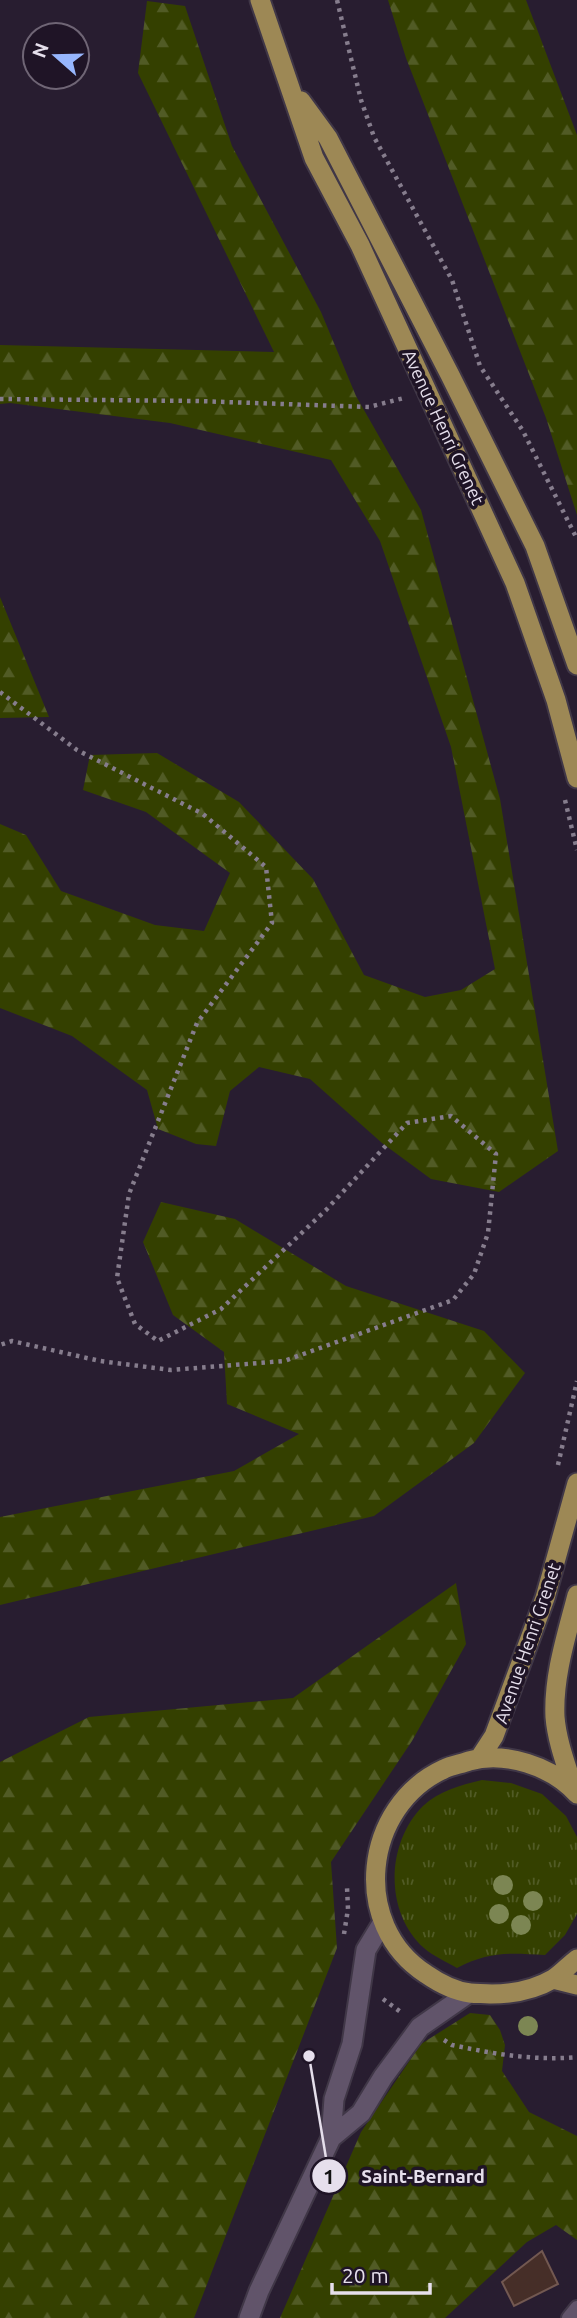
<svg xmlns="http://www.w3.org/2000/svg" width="577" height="2318" font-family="Ubuntu,sans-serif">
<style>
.grass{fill:url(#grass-tufts)}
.forest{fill:url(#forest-firs)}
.building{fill:#462e28;stroke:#725851;stroke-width:2}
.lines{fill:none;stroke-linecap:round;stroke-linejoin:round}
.service-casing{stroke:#403747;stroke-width:18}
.tertiary-casing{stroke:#403747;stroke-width:23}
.primary-casing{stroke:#403747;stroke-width:23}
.path{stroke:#867d8d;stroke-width:4.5;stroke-dasharray:3.5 5;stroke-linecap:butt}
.service{stroke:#61546a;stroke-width:14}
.tertiary{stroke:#61546a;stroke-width:19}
.primary{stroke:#9d8855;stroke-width:19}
.tree{fill:#7c8653}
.labels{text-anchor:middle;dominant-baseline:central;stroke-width:7;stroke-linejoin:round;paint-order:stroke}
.street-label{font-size:18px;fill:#e6dfec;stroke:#1f1426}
.leader{fill:none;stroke:#e6dfec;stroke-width:2.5}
.callout-dot{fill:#e6dfec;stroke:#1f1426;stroke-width:2.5}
.mark-label{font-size:21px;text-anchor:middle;font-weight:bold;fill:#111}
.callout-label{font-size:19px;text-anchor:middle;font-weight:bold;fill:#e6dfec;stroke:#1f1426;stroke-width:7;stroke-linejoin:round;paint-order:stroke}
</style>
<defs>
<pattern id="grass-tufts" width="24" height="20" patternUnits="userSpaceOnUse" patternTransform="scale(1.75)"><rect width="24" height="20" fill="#344000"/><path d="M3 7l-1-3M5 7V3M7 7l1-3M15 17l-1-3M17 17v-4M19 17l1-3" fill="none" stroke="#515b25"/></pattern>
<pattern id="forest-firs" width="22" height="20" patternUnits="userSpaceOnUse" patternTransform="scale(1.75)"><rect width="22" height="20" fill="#344000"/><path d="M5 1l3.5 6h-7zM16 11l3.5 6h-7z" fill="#515b25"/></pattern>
</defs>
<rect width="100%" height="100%" fill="#281d30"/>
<path class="grass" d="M482 1780 511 1783 542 1794 566 1816 577 1837V1914L565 1935 545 1955C509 1953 490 1951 457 1968 447 1962 433 1956 424 1948 384 1912 386 1843 423 1806 439 1791 461 1785 482 1780Z"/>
<path class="forest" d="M388 0H526L577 135V515L546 418 406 58Z
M147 1 185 6 232 146 321 312 356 396 421 510 500 799 558 1151 499 1192 431 1179 382 1143 310 1079 259 1067 230 1091 216 1146 196 1144 158 1129 147 1090 72 1036 0 1008V824L26 835 61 891 155 925 204 931 230 873 146 812 83 790 90 755 157 753 239 802 313 879 364 975 425 997 461 990 495 969 451 747 380 541 331 460 170 423 10 403 0 404V345L274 352 138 73Z
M0 597 49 717 0 718Z
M161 1202 235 1219 346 1286 484 1331 525 1373 474 1443 374 1516 0 1605V1517L234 1471 299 1434 227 1404 224 1352 173 1315 143 1242Z
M456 1583 466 1644 412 1741 331 1862 337 1948 194 2318H0V1762L89 1717 293 1698Z
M470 2013 490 2015 500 2030 505 2045 502 2071 529 2112 577 2136V2240L556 2225 527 2242 445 2318H280L361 2132 421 2044Z"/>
<path class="building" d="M542 2251 558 2284 514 2306 502 2282Z"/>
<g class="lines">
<g class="service-casing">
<path id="service" d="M569 2318 577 2308"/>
</g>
<g class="tertiary-casing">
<path id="tertiary" d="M331 2138 361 2113 383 2077 420 2027 469 1993
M249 2318 259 2291 331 2138 334 2099 352 2044 366 1950 383 1922"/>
</g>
<g class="primary-casing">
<path id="primary" d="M260 0 314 158 360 245 515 583 556 700 577 778
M301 101 328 138 450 375 535 546 577 665
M479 1759 494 1736 545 1598 577 1483
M574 1790C567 1767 557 1742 555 1717 553 1676 567 1634 577 1595
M577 1794C552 1766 505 1751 469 1761 461 1764 452 1765 444 1769 363 1806 350 1925 426 1974 439 1983 454 1991 470 1993 477 1994 484 1993 491 1994 512 1994 534 1990 553 1979 561 1974 569 1965 577 1959
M553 1979 577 1985"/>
</g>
<path class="path" d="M337 0 361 100 374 137 452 280 480 366 523 431 577 539
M0 399 197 401 369 407 404 398
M0 692 77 750 203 814 266 867 272 923 197 1023 129 1194 117 1278 135 1324 158 1341 221 1309 326 1210 407 1123 451 1116 496 1154 488 1233 474 1274 453 1300 284 1361 171 1370 100 1361 12 1341 0 1345
M565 800 577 850
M558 1465 577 1381
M344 1934 348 1909 347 1887
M383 1999 402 2013
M444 2040 452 2045C494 2054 535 2061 577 2057"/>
<use href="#service" class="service"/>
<use href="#tertiary" class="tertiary"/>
<use href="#primary" class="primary"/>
</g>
<g class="tree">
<circle cx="503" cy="1885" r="10"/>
<circle cx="533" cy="1901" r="10"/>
<circle cx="499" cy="1914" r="10"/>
<circle cx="521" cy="1925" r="10"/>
<circle cx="528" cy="2026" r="10"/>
</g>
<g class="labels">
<g class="street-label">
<text transform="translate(444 427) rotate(65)">Avenue Henri Grenet</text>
<text transform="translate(527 1643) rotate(-71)">Avenue Henri Grenet</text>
</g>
</g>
<path class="leader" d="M309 2056L329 2176"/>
<g class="callout-dot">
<circle cx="309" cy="2056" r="7"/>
<circle cx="329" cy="2176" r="18"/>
</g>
<g class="mark-label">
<text x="329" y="2184">1</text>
</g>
<g class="callout-label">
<text x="423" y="2183">Saint-Bernard</text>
</g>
<g transform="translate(56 56) rotate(290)"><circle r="33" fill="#1f1426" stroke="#6f6575" stroke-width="2"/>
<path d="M0-5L12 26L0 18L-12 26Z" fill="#97b6fd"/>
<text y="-10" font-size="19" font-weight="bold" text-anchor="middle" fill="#e6dfec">N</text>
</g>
<path d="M332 2283v10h98v-10" fill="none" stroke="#e6dfec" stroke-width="3.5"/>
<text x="342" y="2283" font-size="21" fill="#e6dfec" stroke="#1f1426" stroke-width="5" paint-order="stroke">20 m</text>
</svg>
